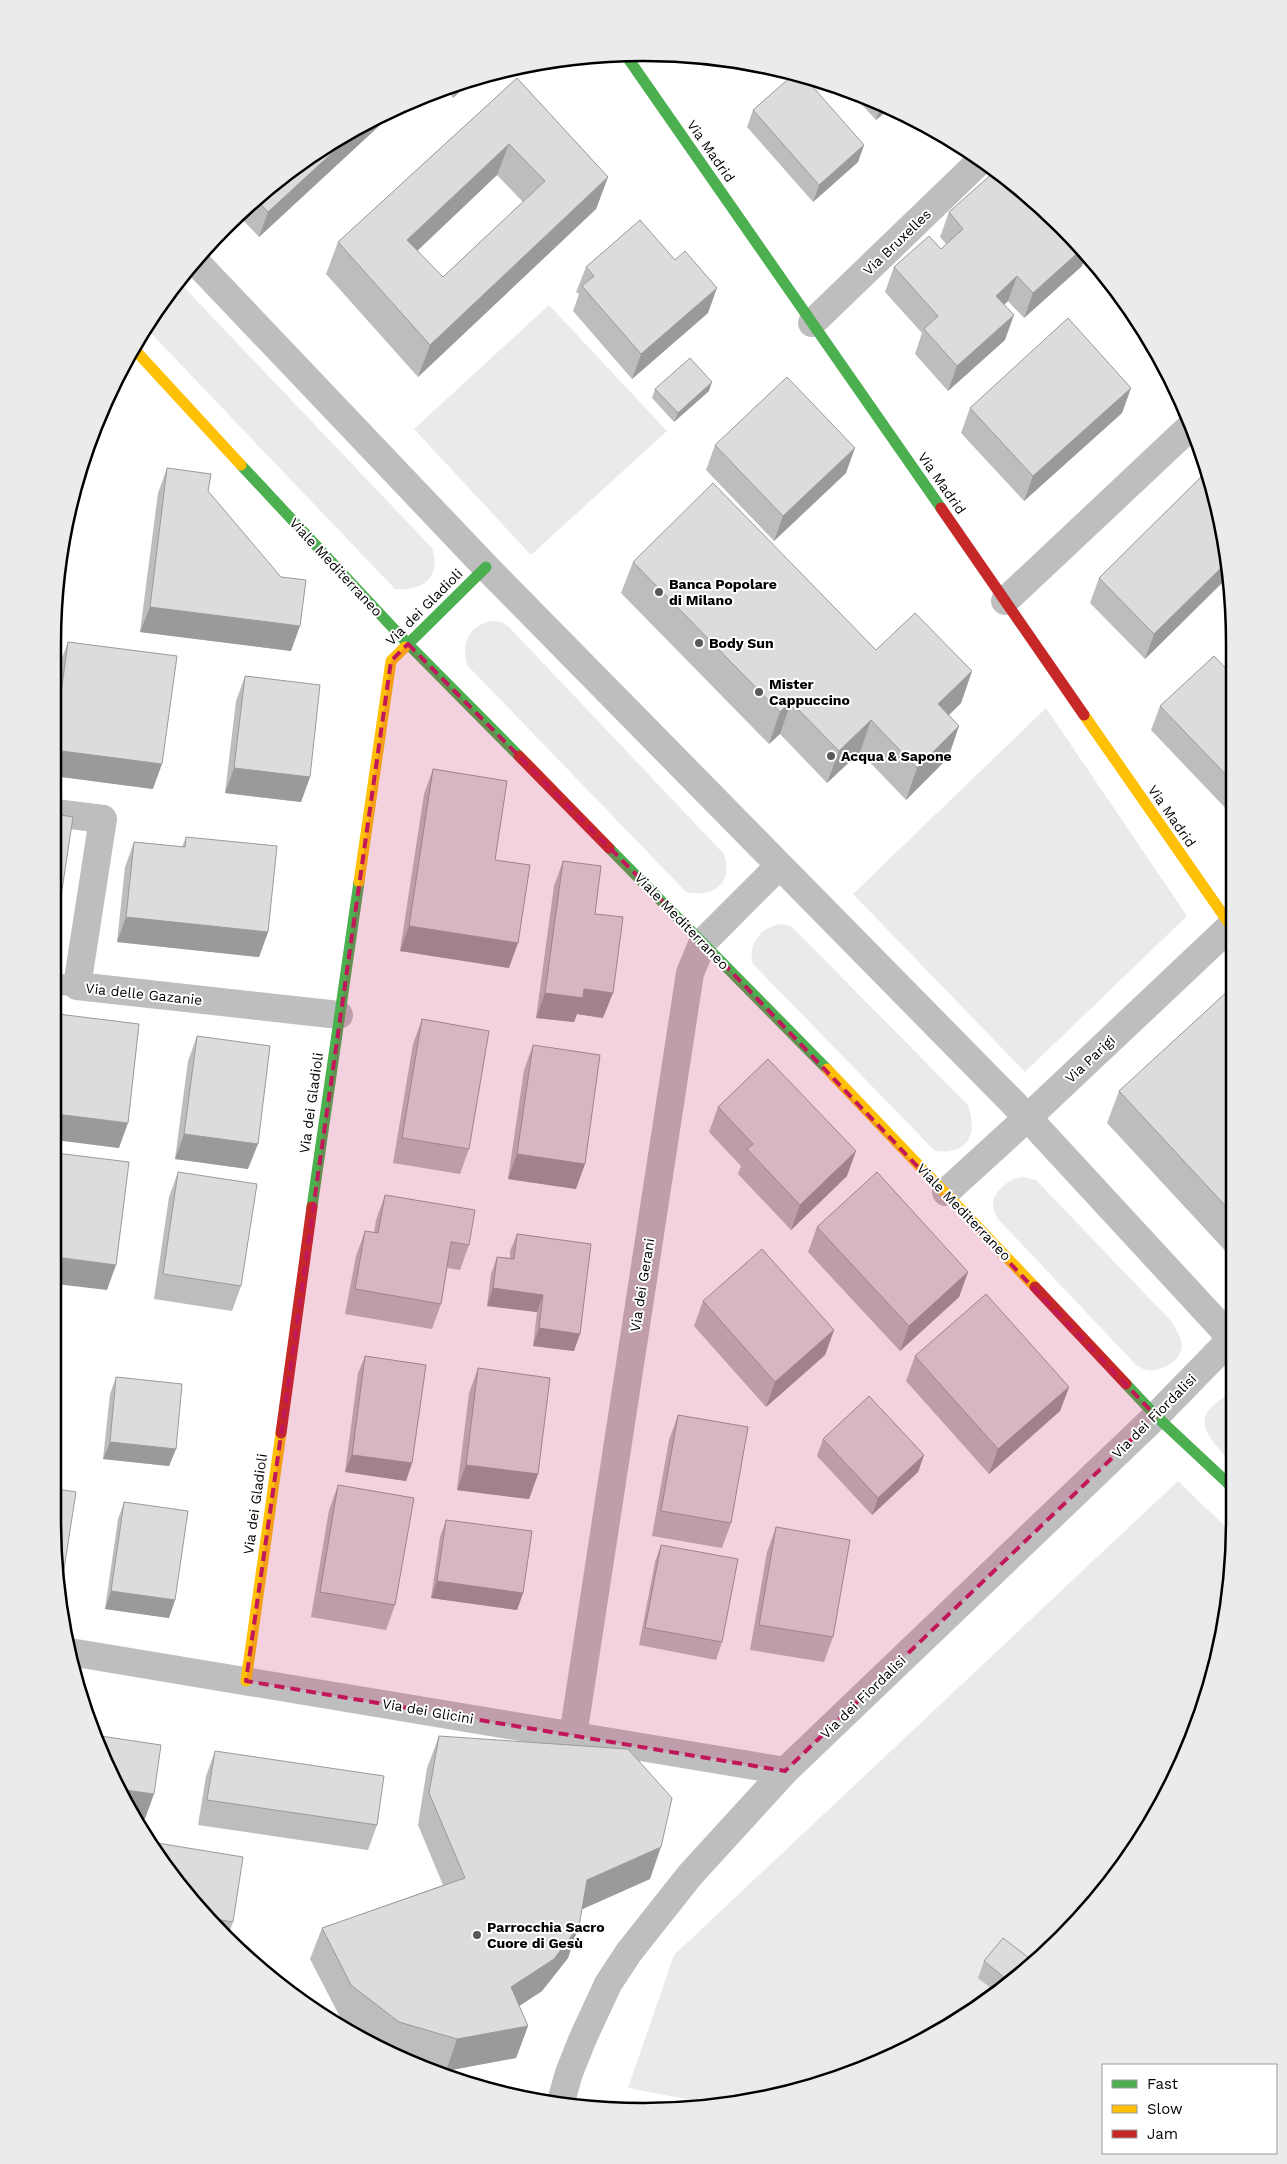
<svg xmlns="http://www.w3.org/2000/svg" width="1287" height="2164" font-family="'Work Sans',sans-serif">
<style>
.green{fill:#eaeaea}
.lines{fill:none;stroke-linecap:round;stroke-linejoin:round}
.lane{stroke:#bebebe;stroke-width:21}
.street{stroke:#bebebe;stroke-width:28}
.fast{stroke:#4caf50;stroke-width:11}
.slow{stroke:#ffc107;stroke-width:11}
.jam{stroke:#c62828;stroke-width:11}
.wall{fill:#bdbdbd;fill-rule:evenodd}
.shaded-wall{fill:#9a9a9a}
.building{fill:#dcdcdc;stroke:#9a9a9a;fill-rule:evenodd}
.marked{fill:#c2185b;fill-opacity:0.2;stroke:#c2185b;stroke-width:4;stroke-dasharray:10 6;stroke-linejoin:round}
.poi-dot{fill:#595959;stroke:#fff;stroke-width:2}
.labels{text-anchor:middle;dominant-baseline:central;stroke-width:4;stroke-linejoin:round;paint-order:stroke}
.street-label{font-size:14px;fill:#000;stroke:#fff}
.poi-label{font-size:14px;font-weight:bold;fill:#000;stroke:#fff;text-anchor:start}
.rim{fill:none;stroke:#000;stroke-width:2.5}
</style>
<rect width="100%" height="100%" fill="#fff"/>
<path class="green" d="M179 282 432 548C442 577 423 592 395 589L146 328 152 315Z
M549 305 667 431 531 555 414 429Z
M492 621 501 622 508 626 724 854C734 883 713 898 686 892L467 665C462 643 467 626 492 621Z
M1046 708 1187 916 1025 1072 853 894Z
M780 924 791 926 968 1105C978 1134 969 1155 935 1151L753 964C747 944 761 927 780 924Z
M1022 1177 1036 1180 1172 1322C1174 1327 1179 1334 1181 1340 1186 1358 1164 1372 1148 1370 1144 1370 1140 1367 1137 1366L998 1219C984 1200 1002 1181 1022 1177Z
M1228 1395H1233V1463C1209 1439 1186 1418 1228 1395Z
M1178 1481 1233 1534V1559L1203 1711 1135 1849 1062 1938 1003 1990 905 2050 833 2080 723 2106 628 2088 674 1955Z"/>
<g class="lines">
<path class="lane" d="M55 984 77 986"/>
<path class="street" d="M196 262 486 567 1027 1117 1233 1340
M812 323 981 160
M1005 601 1191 426
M55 813 103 819 77 986 339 1015
M946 1192 1038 1108 1233 924
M70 1652 785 1771
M573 1736 690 973 703 942 779 866
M560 2105 569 2073 583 2038 608 1984 629 1952 690 1875 785 1771 1156 1416 1232 1338"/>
<path class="fast" d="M625 54 941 508
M241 465 408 644 519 756
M405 647 486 567
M609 848 827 1069
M312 1207 359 882
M1126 1384 1156 1416 1233 1488"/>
<path class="slow" d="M135 350 241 465
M1084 715 1233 929
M359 882 391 661 405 647
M827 1069 1035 1287
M246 1681 281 1433"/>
<path class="jam" d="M941 508 1084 715
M519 756 609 848
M1035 1287 1126 1384
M281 1433 312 1207"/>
</g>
<path class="wall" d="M517 78 608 177 596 209 418 377 326 274 338 242ZM497 175 523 202 443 277 417 251Z
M470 82 453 98 445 89Z
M849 91 870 98 890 108 876 120Z
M753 110 864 145 858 162 813 202 747 127Z
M379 126 259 237 238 215 315 152Z
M949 212 1082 266 1024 318 1008 301 1004 305 1005 340 948 391 915 354 922 333 885 292 894 267 941 249 946 244 940 237Z
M586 267 708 313 632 379 573 311 579 294 576 292Z
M1131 388 1122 413 1024 501 961 433 970 408Z
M655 389 709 391 674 422 652 398Z
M715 445 846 473 774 541 706 470Z
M167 468 208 491 291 651 140 632 158 493Z
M1207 471 1228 577 1145 659 1090 603 1099 578Z
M633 562 876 650 972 671 961 703 949 715 959 726 948 758 906 800 860 752 827 783 780 734 769 744 621 593Z
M68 642 153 789 54 776V702L59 666Z
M245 676 310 777 301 802 225 793 236 701Z
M1233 676V816L1151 730 1160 706Z
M433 769 495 860 509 968 400 951 424 794Z
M55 814 58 916 55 925Z
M186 837 268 932 259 957 117 942 125 867 134 842 182 847Z
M563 861 595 914 603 1018 577 1014 574 1022 536 1018 554 886Z
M1233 993V1259L1107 1123 1119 1091Z
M58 1014 119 1148 56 1140 55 1023Z
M422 1019 469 1149 460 1174 393 1163 413 1044Z
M197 1036 248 1169 175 1159 188 1061Z
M533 1045 576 1189 508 1179 524 1070Z
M718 1107 847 1176 791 1230 738 1174 741 1166 709 1132Z
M178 1172 241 1286 232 1311 154 1299 169 1197Z
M385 1195 469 1245 460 1270 447 1268 441 1304 432 1329 345 1314 356 1256 365 1231 374 1233 376 1220Z
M817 1227 968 1272 959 1297 900 1351 808 1252Z
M517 1234 574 1351 533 1346 537 1312 487 1306 491 1274 497 1257 510 1258V1251Z
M703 1301 834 1330 825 1355 766 1407 694 1326Z
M365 1356 412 1463 406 1481 345 1472 358 1373Z
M915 1356 1069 1387 1060 1411 989 1474 906 1381Z
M478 1368 538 1474 529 1499 457 1490 469 1393Z
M116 1377 176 1449 169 1466 103 1459 110 1394Z
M678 1415 731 1523 722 1548 652 1536 669 1440Z
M823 1439 924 1455 918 1472 872 1515 817 1456Z
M338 1485 395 1605 386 1630 311 1617 329 1510Z
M124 1502 175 1600 169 1618 105 1609 118 1519Z
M446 1520 523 1593 517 1610 431 1598 440 1537Z
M776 1527 833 1637 824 1662 750 1650 767 1552Z
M661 1545 722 1642 716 1660 639 1645 655 1562Z
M439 1736 650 1879 582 1909 568 1958 542 1991 519 2006 528 2026 516 2058 446 2071 418 2062 365 2037 340 2017 310 1959 322 1928 443 1885 418 1825 427 1768Z
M215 1751 377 1825 368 1850 198 1825 206 1776Z
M174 1880 233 1922 227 1939Z
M984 1961 1034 1962 1003 1990 997 1993 978 1978Z"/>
<path class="shaded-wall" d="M470 82 453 98 458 85Z
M882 104 890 108 876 120Z
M383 116 379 126 259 237 268 212 357 130Z
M509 144 497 175 395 272 407 240Z
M864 145 858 162 813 202 819 185Z
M608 177 596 209 418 377 430 345Z
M1082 249 1087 253 1082 266 1024 318 1033 293Z
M1017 276 1008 301 987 321 996 296Z
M717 288 708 313 632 379 641 354Z
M1014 315 1005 340 948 391 957 366Z
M712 382 709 391 674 422 678 413Z
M1131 388 1122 413 1024 501 1033 476Z
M855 448 846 473 774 541 783 516Z
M1225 564 1228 577 1145 659 1154 634Z
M150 607 300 626 291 651 140 632Z
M972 671 961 703 927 736 938 704Z
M791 702 780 734 769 744 780 712Z
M871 720 860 752 827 783 839 751Z
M959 726 948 758 906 800 917 768Z
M54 750 162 764 153 789 54 776Z
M234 768 310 777 301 802 225 793Z
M126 917 268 932 259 957 117 942Z
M409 926 518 943 509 968 400 951Z
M584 989 613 993 603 1018 577 1014 574 1022 536 1018 545 993Z
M56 1114 128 1123 119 1148 56 1140Z
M184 1134 258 1144 248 1169 175 1159Z
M856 1151 847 1176 791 1230 800 1205Z
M517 1154 585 1164 576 1189 508 1179Z
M56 1257 116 1265 107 1290 56 1284Z
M968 1272 959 1297 900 1351 909 1326Z
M493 1288 543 1295 537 1312 487 1306Z
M539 1328 580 1334 574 1351 533 1346Z
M834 1330 825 1355 766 1407 775 1382Z
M1069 1387 1060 1411 989 1474 998 1449Z
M110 1442 176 1449 169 1466 103 1459Z
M352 1455 412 1463 406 1481 345 1472Z
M924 1455 918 1472 872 1515 878 1498Z
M466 1465 538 1474 529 1499 457 1490Z
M57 1568 64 1569 58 1587Z
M437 1581 523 1593 517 1610 431 1598Z
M111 1591 175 1600 169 1618 105 1609Z
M118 1789 154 1794 145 1819 136 1818Z
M661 1847 650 1879 576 1912 587 1880Z
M579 1926 568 1958 542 1991 499 2019 511 1987Z
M528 2026 516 2058 446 2071 457 2039Z"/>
<path class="building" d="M794 74 805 78 864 145 819 185 753 110Z
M517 78 608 177 430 345 338 242ZM509 144 545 181 443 277 407 240Z
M357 130 268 212 257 200 315 152Z
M994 172 1026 200 1039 214 1041 212 1082 249 1033 293 1017 276 996 296 1014 315 957 366 924 329 938 316 894 267 929 236 941 249 963 229 949 212Z
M640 220 675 260 685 251 717 288 641 354 582 286 594 276 586 267Z
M1068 318 1131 388 1033 476 970 408Z
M690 358 712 382 678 413 655 389Z
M787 377 855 448 783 516 715 445Z
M167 468 211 474 208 491 281 577 306 580 300 626 150 607Z
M1207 471 1225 564 1154 634 1099 578Z
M713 483 876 650 915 613 972 671 938 704 959 726 917 768 871 720 839 751 791 702 780 712 633 562Z
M68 642 177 656 162 764 54 750V744Z
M1214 656 1233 676V782L1160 706Z
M245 676 320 685 310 777 234 768Z
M433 769 507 781 495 860 530 865 518 943 409 926Z
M55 814 73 817 58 916 55 915Z
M186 837 277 846 268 932 126 917 134 842 185 847Z
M563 861 601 866 595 914 623 917 613 993 584 989 583 998 545 993Z
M1230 989 1233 993V1214L1119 1091Z
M58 1014 139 1024 128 1123 56 1114 55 1039Z
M422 1019 489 1031 469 1149 402 1138Z
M197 1036 270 1046 258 1144 184 1134Z
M533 1045 600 1055 585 1164 517 1154Z
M768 1059 856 1151 800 1205 747 1149 753 1144 718 1107Z
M56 1153 129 1162 116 1265 56 1257Z
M178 1172 257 1184 241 1286 163 1274Z
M877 1172 968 1272 909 1326 817 1227Z
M385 1195 475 1210 469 1245 451 1242 441 1304 355 1289 365 1231 378 1233Z
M517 1234 591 1244 580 1334 539 1328 543 1295 493 1288 497 1257 514 1259Z
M762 1249 834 1330 775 1382 703 1301Z
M986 1294 1069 1387 998 1449 915 1356Z
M365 1356 426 1365 412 1463 352 1455Z
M478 1368 550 1378 538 1474 466 1465Z
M116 1377 182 1384 176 1449 110 1442Z
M869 1396 924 1455 878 1498 823 1439Z
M678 1415 748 1427 731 1523 661 1511Z
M338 1485 414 1498 395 1605 320 1592Z
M57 1489 76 1492 64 1569 57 1568Z
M124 1502 188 1511 175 1600 111 1591Z
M446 1520 532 1531 523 1593 437 1581Z
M776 1527 850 1540 833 1637 759 1625Z
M661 1545 738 1559 722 1642 645 1628Z
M94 1735 161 1745 154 1794 118 1789 114 1782Z
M439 1736 628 1749 672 1798 661 1847 587 1880 579 1926 554 1959 511 1987 528 2026 457 2039 399 2022 351 1985 322 1928 465 1878 429 1793Z
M215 1751 384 1776 377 1825 207 1800Z
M151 1842 243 1857 233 1922 208 1918 174 1880Z
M1003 1938 1034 1962 1011 1983 984 1961Z"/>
<path class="marked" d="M408 644 703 942 1156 1416 785 1771 246 1681 391 661Z"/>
<g class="poi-dot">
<circle cx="659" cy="592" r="5"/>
<circle cx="699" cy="643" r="5"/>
<circle cx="759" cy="692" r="5"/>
<circle cx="831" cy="756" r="5"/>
<circle cx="477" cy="1935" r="5"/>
</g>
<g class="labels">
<g class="street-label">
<text transform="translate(711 151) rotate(55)">Via Madrid</text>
<text transform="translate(897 242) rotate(-44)">Via Bruxelles</text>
<text transform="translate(942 483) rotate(55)">Via Madrid</text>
<text transform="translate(336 567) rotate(47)">Viale Mediterraneo</text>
<text transform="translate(424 607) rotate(-45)">Via dei Gladioli</text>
<text transform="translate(1172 816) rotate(55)">Via Madrid</text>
<text transform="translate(682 921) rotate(46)">Viale Mediterraneo</text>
<text transform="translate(144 994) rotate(6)">Via delle Gazanie</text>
<text transform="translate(1090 1059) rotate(-43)">Via Parigi</text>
<text transform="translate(311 1103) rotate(-82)">Via dei Gladioli</text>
<text transform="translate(964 1212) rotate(46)">Viale Mediterraneo</text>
<text transform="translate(642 1285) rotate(-81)">Via dei Gerani</text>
<text transform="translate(1154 1416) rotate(-45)">Via dei Fiordalisi</text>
<text transform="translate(255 1504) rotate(-82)">Via dei Gladioli</text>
<text transform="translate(863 1697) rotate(-44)">Via dei Fiordalisi</text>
<text transform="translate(428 1711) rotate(10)">Via dei Glicini</text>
</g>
<g class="poi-label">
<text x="669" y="584">Banca Popolare<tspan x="669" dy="16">di Milano</tspan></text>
<text x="709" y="643">Body Sun</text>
<text x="769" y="684">Mister<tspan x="769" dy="16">Cappuccino</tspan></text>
<text x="841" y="756">Acqua &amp; Sapone</text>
<text x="487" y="1927">Parrocchia Sacro<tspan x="487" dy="16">Cuore di Gesù</tspan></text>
</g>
</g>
<path d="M0 0H1287V2164H0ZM643 61H644A582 582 0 0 1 1226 643V1521A582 582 0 0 1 644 2103H643A582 582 0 0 1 61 1521V643A582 582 0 0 1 643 61Z" fill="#ebebeb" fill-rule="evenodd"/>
<path class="rim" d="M643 61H644A582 582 0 0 1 1226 643V1521A582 582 0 0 1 644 2103H643A582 582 0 0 1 61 1521V643A582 582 0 0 1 643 61Z"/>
<rect x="1102" y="2064" width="175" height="90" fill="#ffffff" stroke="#999999"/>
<rect x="1112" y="2080" width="25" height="8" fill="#4caf50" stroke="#999999"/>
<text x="1147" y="2089" font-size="15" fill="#000000">Fast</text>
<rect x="1112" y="2105" width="25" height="8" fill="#ffc107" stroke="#999999"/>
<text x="1147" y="2114" font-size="15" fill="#000000">Slow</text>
<rect x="1112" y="2130" width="25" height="8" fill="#c62828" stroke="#999999"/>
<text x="1147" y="2139" font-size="15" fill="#000000">Jam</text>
</svg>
